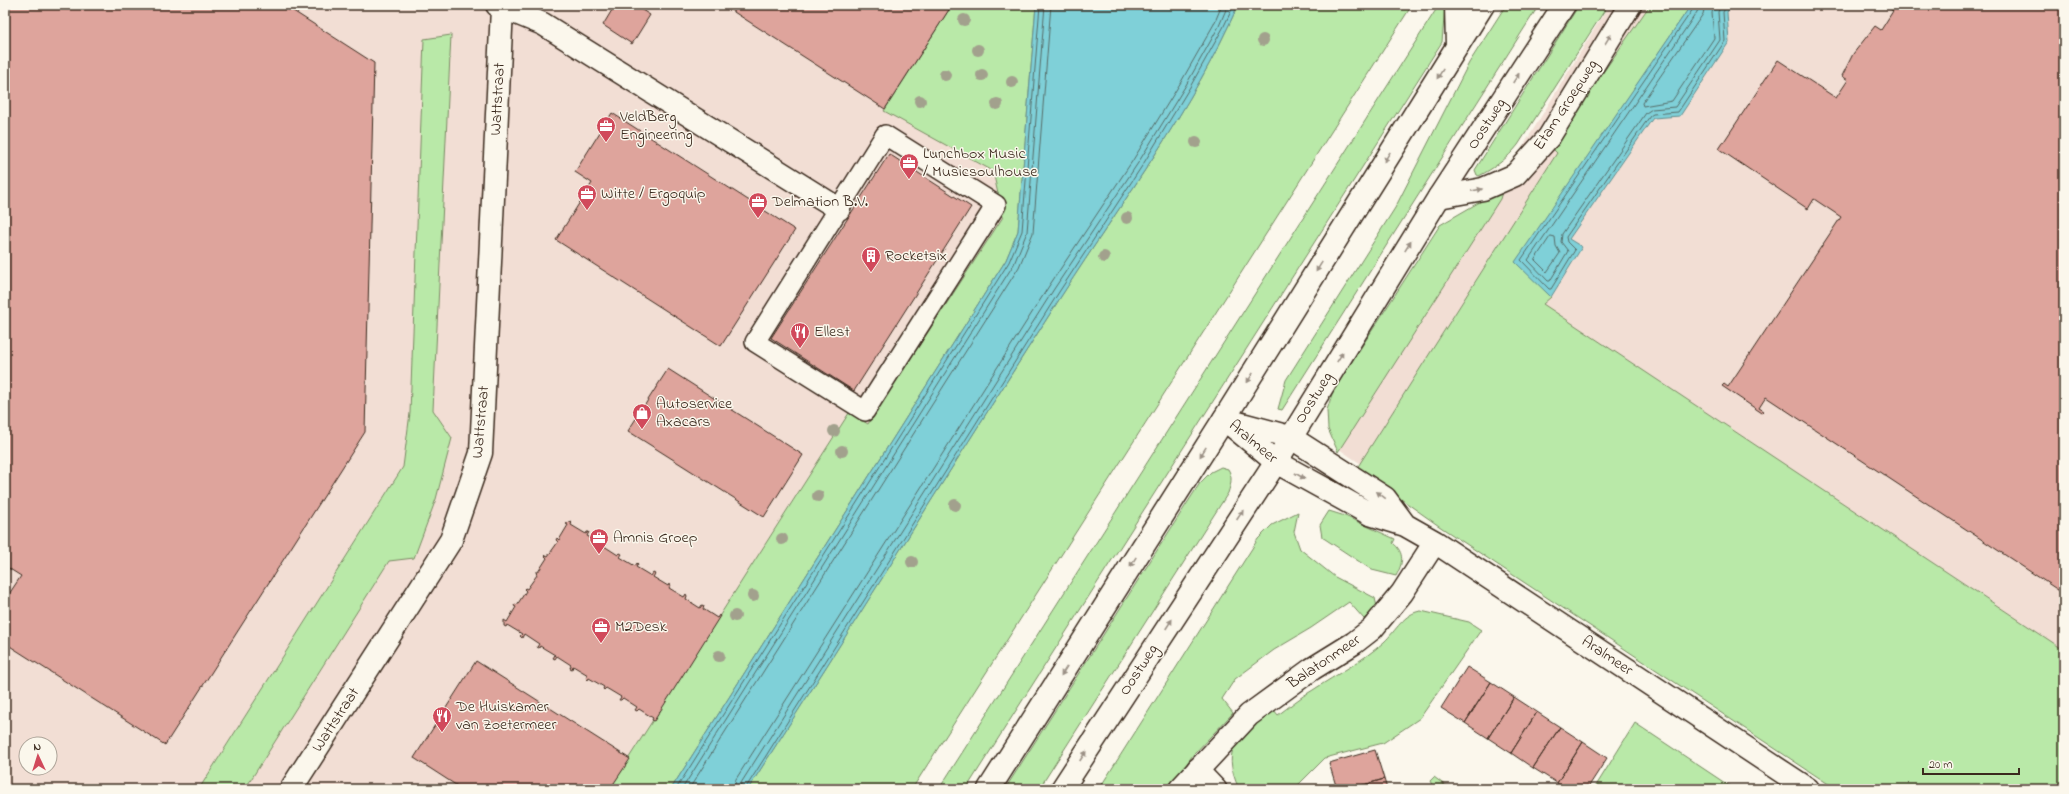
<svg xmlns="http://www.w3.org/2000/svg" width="2069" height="794" font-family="'Indie Flower',sans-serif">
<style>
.built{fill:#f2ded4;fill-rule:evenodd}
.green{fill:#b9e9a8;stroke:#7a8a63}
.water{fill:#7fd0d8;stroke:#648e8e}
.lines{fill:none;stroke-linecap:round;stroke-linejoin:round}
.shore{stroke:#566c68;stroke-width:1}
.building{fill:#dea49c;stroke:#3b2a1e}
.lane-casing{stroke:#3b2a1e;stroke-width:22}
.street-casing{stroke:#3b2a1e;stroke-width:25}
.secondary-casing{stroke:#3b2a1e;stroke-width:25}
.lane{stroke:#fbf7ec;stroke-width:19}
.street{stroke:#fbf7ec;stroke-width:22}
.secondary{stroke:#fbf7ec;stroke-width:22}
.tree{fill:#a2a18d}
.oneway{fill:#9b9085}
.labels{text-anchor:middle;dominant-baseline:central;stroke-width:3;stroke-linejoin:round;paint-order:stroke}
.street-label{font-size:16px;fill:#3b2a1e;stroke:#fbf7ec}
.poi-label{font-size:16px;fill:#3b2a1e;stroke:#fbf7ec;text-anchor:start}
</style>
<rect width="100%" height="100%" fill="#fbf7ec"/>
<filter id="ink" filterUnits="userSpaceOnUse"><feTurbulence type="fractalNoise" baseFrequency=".025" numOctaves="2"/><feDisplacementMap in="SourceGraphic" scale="8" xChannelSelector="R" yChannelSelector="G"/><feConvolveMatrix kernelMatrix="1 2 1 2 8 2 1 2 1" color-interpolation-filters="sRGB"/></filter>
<g filter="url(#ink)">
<path class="built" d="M5 5H994L977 162 993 171 1003 217 648 789H5ZM26 744H50V768H26Z
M1609 5H2064V789H1843L1339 449Z"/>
<path class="green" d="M952 5H1036L1018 231 1006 260 671 789H609L849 413 868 424 1003 217 993 171 884 111Z
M1238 5H1412L912 789H748C854 625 956 459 1062 295 1123 200 1193 108 1238 5Z
M1439 5H1445L1442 42 966 789H939Z
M1506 5H1539L1282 410 1278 409 1286 380 1395 208 1469 63Z
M1579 5H1608L1518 145C1507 159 1494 168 1479 176L1477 175 1475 170Z
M1650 5H1691L1516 262 1551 297 1543 304 2064 650V789H1836L1439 526 1357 468 1557 153 1551 147Z
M451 35 433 410 452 438 436 499 414 558 389 561 245 789H199L403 467 410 413 424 39Z
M1497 192H1502L1500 199 1338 452 1328 429 1327 410 1333 391 1440 225Z
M1221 467 1228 469C1233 477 1231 484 1228 493L1039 789H1005L1200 483 1211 472Z
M1329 511 1345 516 1395 539 1393 543C1405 553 1403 563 1396 576L1372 570 1322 537 1320 525Z
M1298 512 1294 532 1300 549 1335 577 1375 598 1377 607 1364 619 1349 602 1311 628 1274 650 1235 679 1222 699 1233 713 1193 755 1168 789H1099L1258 539 1272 525Z
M1421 611 1469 622 1481 630 1420 718 1383 743 1325 758 1294 789H1239C1219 745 1240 735 1274 710L1278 715C1289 707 1300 697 1313 690 1337 674 1363 661 1384 642 1396 631 1404 613 1421 611Z
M1635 723 1734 789H1594Z
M1434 777 1450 789H1434L1430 781Z"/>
<path class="water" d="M1036 5H1238C1193 108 1123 200 1062 295 956 459 854 625 748 789H671L1006 260 1018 231Z
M1691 5H1732L1727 12 1729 42 1680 116 1653 118 1569 239 1582 247 1551 297 1515 262Z"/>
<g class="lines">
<path class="shore" d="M1694 5 1693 9 1521 260 1549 289H1551L1575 250 1567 242 1566 237 1650 116 1653 114 1678 112 1725 41 1723 12 1727 5
M1699 5 1697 12 1528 260 1548 281H1550L1568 251 1561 242 1562 234 1646 113 1652 109 1675 107 1720 40 1718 12 1721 5
M1705 5 1703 14 1642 103 1643 106 1672 101 1714 38 1712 13 1714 5
M1551 236 1555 237 1556 246 1560 253 1547 272 1535 260Z
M676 789 1009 262 1022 231 1040 5
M682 789 1014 264 1027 232 1045 5
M689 789 1019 267 1033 233 1051 5
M734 789 736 779 1049 286 1133 160 1181 82 1214 24 1222 5
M740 789 741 783 1054 289 1138 163 1186 85 1219 26 1228 5
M745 789 1059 292 1142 166 1190 87 1223 28 1234 5"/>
</g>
<path class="building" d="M5 5H284L374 63 365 432 165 745 5 643V600L21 576 5 566Z
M615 5H634L650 15 632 44 603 25Z
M723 5H952L885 109Z
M1884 5H2064V594L1766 397 1759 408 1764 411 1762 413 1722 386 1724 384 1728 387 1841 217 1814 199 1808 209 1719 149 1778 60 1836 98 1848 80 1842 76 1853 54 1875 26 1881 30 1893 11Z
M612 113 795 230 721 346 556 240 592 183 575 172Z
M889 154 971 207 854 391 771 338Z
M668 369 803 455 764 517 628 431Z
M571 521 572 522 571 525 586 534 587 532H589L587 536 602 544 604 542 606 543 604 546 618 555 620 553 622 554 620 557 635 566 637 563 638 564 636 567 651 576 653 573 655 574 653 577 668 586 669 584 671 585 669 588 684 597 686 594 687 596 686 599 700 608 702 605 704 606 703 609 717 618 719 615 720 616 654 721 652 720 653 718 639 709 637 711 635 710 637 707 623 698 621 700H619L621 697 606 688 604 690 603 689 604 687 589 678 588 680 586 678 588 675 573 666 572 669 570 668 571 665 557 656 555 659 553 658 555 655 540 646 539 648 537 647 539 644 524 634 522 638 520 636 522 634 507 625 506 627 504 626V620L507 622 516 607 514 606 515 604 517 605 526 591 524 589 525 588 527 589 537 575 536 572H538L547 558 545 556 546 555 548 556 558 542 556 540 557 538 559 540 568 525 566 524Z
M476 661 630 759 610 789H462L414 758Z
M1467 667 1491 682 1465 723 1441 708Z
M1491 682 1514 697 1488 738 1465 723Z
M1514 697 1537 712 1511 753 1488 738Z
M1537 712 1560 727 1533 768 1511 753Z
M1560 727 1583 742 1557 783 1533 768Z
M1583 742 1607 758 1587 789H1565L1557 783Z
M1375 750 1384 779 1350 789H1337L1329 763Z
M1384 779 1387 789H1350Z"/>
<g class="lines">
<g class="lane-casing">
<path id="lane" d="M885 135 996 205 865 411 755 342Z
M1197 768 1217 789"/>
</g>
<g class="street-casing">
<path id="street" d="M497 5 543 24 839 209
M1456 5 1457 46
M1439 197 1483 189 1515 175 1549 137 1630 5
M1224 419 1276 462 1370 514 1405 525 1435 542 1808 789
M1231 421 1290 437 1385 498 1405 525
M291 789 451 540 481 453 502 8 504 5
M1180 789 1249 715 1312 669 1354 643 1372 629 1402 593 1435 542"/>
</g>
<g class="secondary-casing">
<path id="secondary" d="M989 789 1224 419 1483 5
M1062 789 1276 462 1439 197 1564 5"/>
</g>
<use href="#lane" class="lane"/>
<use href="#street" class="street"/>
<use href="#secondary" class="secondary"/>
</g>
<g class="tree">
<circle cx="964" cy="20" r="6"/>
<circle cx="1263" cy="40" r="6"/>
<circle cx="978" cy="50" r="6"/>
<circle cx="945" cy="75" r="6"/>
<circle cx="982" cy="75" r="6"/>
<circle cx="1012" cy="82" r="6"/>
<circle cx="920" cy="101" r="6"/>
<circle cx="997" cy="104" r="6"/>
<circle cx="1196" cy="142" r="6"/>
<circle cx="1127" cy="218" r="6"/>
<circle cx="1104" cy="257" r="6"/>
<circle cx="834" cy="431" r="6"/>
<circle cx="842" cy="451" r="6"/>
<circle cx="818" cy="496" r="6"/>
<circle cx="955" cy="505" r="6"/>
<circle cx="782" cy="539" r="6"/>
<circle cx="912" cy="562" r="6"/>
<circle cx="753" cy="596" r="6"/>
<circle cx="735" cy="616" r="6"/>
<circle cx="719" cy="656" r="6"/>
</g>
<defs><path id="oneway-solid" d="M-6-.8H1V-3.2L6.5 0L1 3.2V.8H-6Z"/></defs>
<g class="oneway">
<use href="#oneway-solid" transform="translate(1608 39) rotate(-58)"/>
<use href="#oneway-solid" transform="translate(1440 74) rotate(122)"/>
<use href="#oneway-solid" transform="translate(1516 78) rotate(-57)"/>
<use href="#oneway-solid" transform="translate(1387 157) rotate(122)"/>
<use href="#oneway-solid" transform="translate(1477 190) rotate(-11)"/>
<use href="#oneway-solid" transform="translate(1408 246) rotate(-58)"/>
<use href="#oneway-solid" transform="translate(1319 267) rotate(122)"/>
<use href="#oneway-solid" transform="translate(1340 357) rotate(-58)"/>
<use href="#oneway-solid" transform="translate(1250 378) rotate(122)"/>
<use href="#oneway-solid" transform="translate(1203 452) rotate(122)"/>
<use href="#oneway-solid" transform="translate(1300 476) rotate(30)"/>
<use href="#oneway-solid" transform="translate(1381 495) rotate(-143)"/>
<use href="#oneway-solid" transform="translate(1240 515) rotate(-56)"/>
<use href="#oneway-solid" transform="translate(1133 562) rotate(122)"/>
<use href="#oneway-solid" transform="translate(1169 624) rotate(-57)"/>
<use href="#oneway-solid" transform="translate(1064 671) rotate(122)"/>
<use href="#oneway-solid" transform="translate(1083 756) rotate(-57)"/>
</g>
</g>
<defs>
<g id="office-pin" transform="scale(1)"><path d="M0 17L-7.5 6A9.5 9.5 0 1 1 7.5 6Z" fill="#d1495b" stroke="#fbf7ec"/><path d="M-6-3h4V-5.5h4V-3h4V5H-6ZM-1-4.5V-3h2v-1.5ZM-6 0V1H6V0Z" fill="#fff"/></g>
<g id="building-pin" transform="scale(1)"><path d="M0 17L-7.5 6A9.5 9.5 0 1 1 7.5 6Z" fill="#d1495b" stroke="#fbf7ec"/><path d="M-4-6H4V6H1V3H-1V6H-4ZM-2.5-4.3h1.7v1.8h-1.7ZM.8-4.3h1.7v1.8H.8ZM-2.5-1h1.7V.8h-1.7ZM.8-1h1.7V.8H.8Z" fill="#fff"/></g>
<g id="restaurant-pin" transform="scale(1)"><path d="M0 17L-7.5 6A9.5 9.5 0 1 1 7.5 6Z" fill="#d1495b" stroke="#fbf7ec"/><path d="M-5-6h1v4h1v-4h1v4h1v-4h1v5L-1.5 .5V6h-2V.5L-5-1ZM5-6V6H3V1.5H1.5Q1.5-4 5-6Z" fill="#fff"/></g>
<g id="shop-pin" transform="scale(1)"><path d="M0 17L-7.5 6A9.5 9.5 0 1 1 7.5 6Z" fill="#d1495b" stroke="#fbf7ec"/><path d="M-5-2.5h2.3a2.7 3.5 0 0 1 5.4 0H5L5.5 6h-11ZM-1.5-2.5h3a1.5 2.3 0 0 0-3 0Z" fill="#fff"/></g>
</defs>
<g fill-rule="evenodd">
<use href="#office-pin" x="606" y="126"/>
<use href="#office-pin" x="909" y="163"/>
<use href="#office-pin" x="587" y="194"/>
<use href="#office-pin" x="758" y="202"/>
<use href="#building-pin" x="871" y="256"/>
<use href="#restaurant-pin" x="800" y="332"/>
<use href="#shop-pin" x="642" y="413"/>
<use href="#office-pin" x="599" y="538"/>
<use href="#office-pin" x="601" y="627"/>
<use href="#restaurant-pin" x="442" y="716"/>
</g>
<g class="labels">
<g class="street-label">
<text transform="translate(498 99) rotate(-87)">Wattstraat</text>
<text transform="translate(1566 105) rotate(-57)">Etam Groepweg</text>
<text transform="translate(1487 124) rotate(-57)">Oostweg</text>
<text transform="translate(1314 398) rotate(-58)">Oostweg</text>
<text transform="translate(481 422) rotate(-85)">Wattstraat</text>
<text transform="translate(1253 442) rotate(40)">Aralmeer</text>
<text transform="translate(1607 656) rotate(34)">Aralmeer</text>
<text transform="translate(1324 662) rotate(-34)">Balatonmeer</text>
<text transform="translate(1139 670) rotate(-57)">Oostweg</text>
<text transform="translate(336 720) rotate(-57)">Wattstraat</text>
</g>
<g class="poi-label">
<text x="620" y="117">VeldBerg<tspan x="620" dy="18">Engineering</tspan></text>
<text x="923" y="154">Lunchbox Music<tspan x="923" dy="18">/ Musicsoulhouse</tspan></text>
<text x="601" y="194">Witte / Ergoquip</text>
<text x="772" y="202">Delmation B.V.</text>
<text x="885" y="256">Rocketsix</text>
<text x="814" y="332">Ellest</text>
<text x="656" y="404">Autoservice<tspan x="656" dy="18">Axacars</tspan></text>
<text x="613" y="538">Amnis Groep</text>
<text x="615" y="627">M2Desk</text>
<text x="456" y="707">De Huiskamer<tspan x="456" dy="18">van Zoetermeer</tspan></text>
</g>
</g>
<rect width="2069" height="794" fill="none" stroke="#fbf7ec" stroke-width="20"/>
<rect x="10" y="10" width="2049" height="774" fill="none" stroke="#3b2a1e" stroke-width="1.5" filter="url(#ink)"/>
<g transform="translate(38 756) rotate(356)"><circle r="19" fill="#fbf7ec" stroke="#aea59a"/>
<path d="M0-3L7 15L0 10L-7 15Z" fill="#d1495b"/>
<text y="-6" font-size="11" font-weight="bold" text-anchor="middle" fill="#3b2a1e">N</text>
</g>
<path d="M1923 768v6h96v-6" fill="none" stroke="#3b2a1e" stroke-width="2"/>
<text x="1929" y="768" font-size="12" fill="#3b2a1e" stroke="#fbf7ec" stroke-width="3" paint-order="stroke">20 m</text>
</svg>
